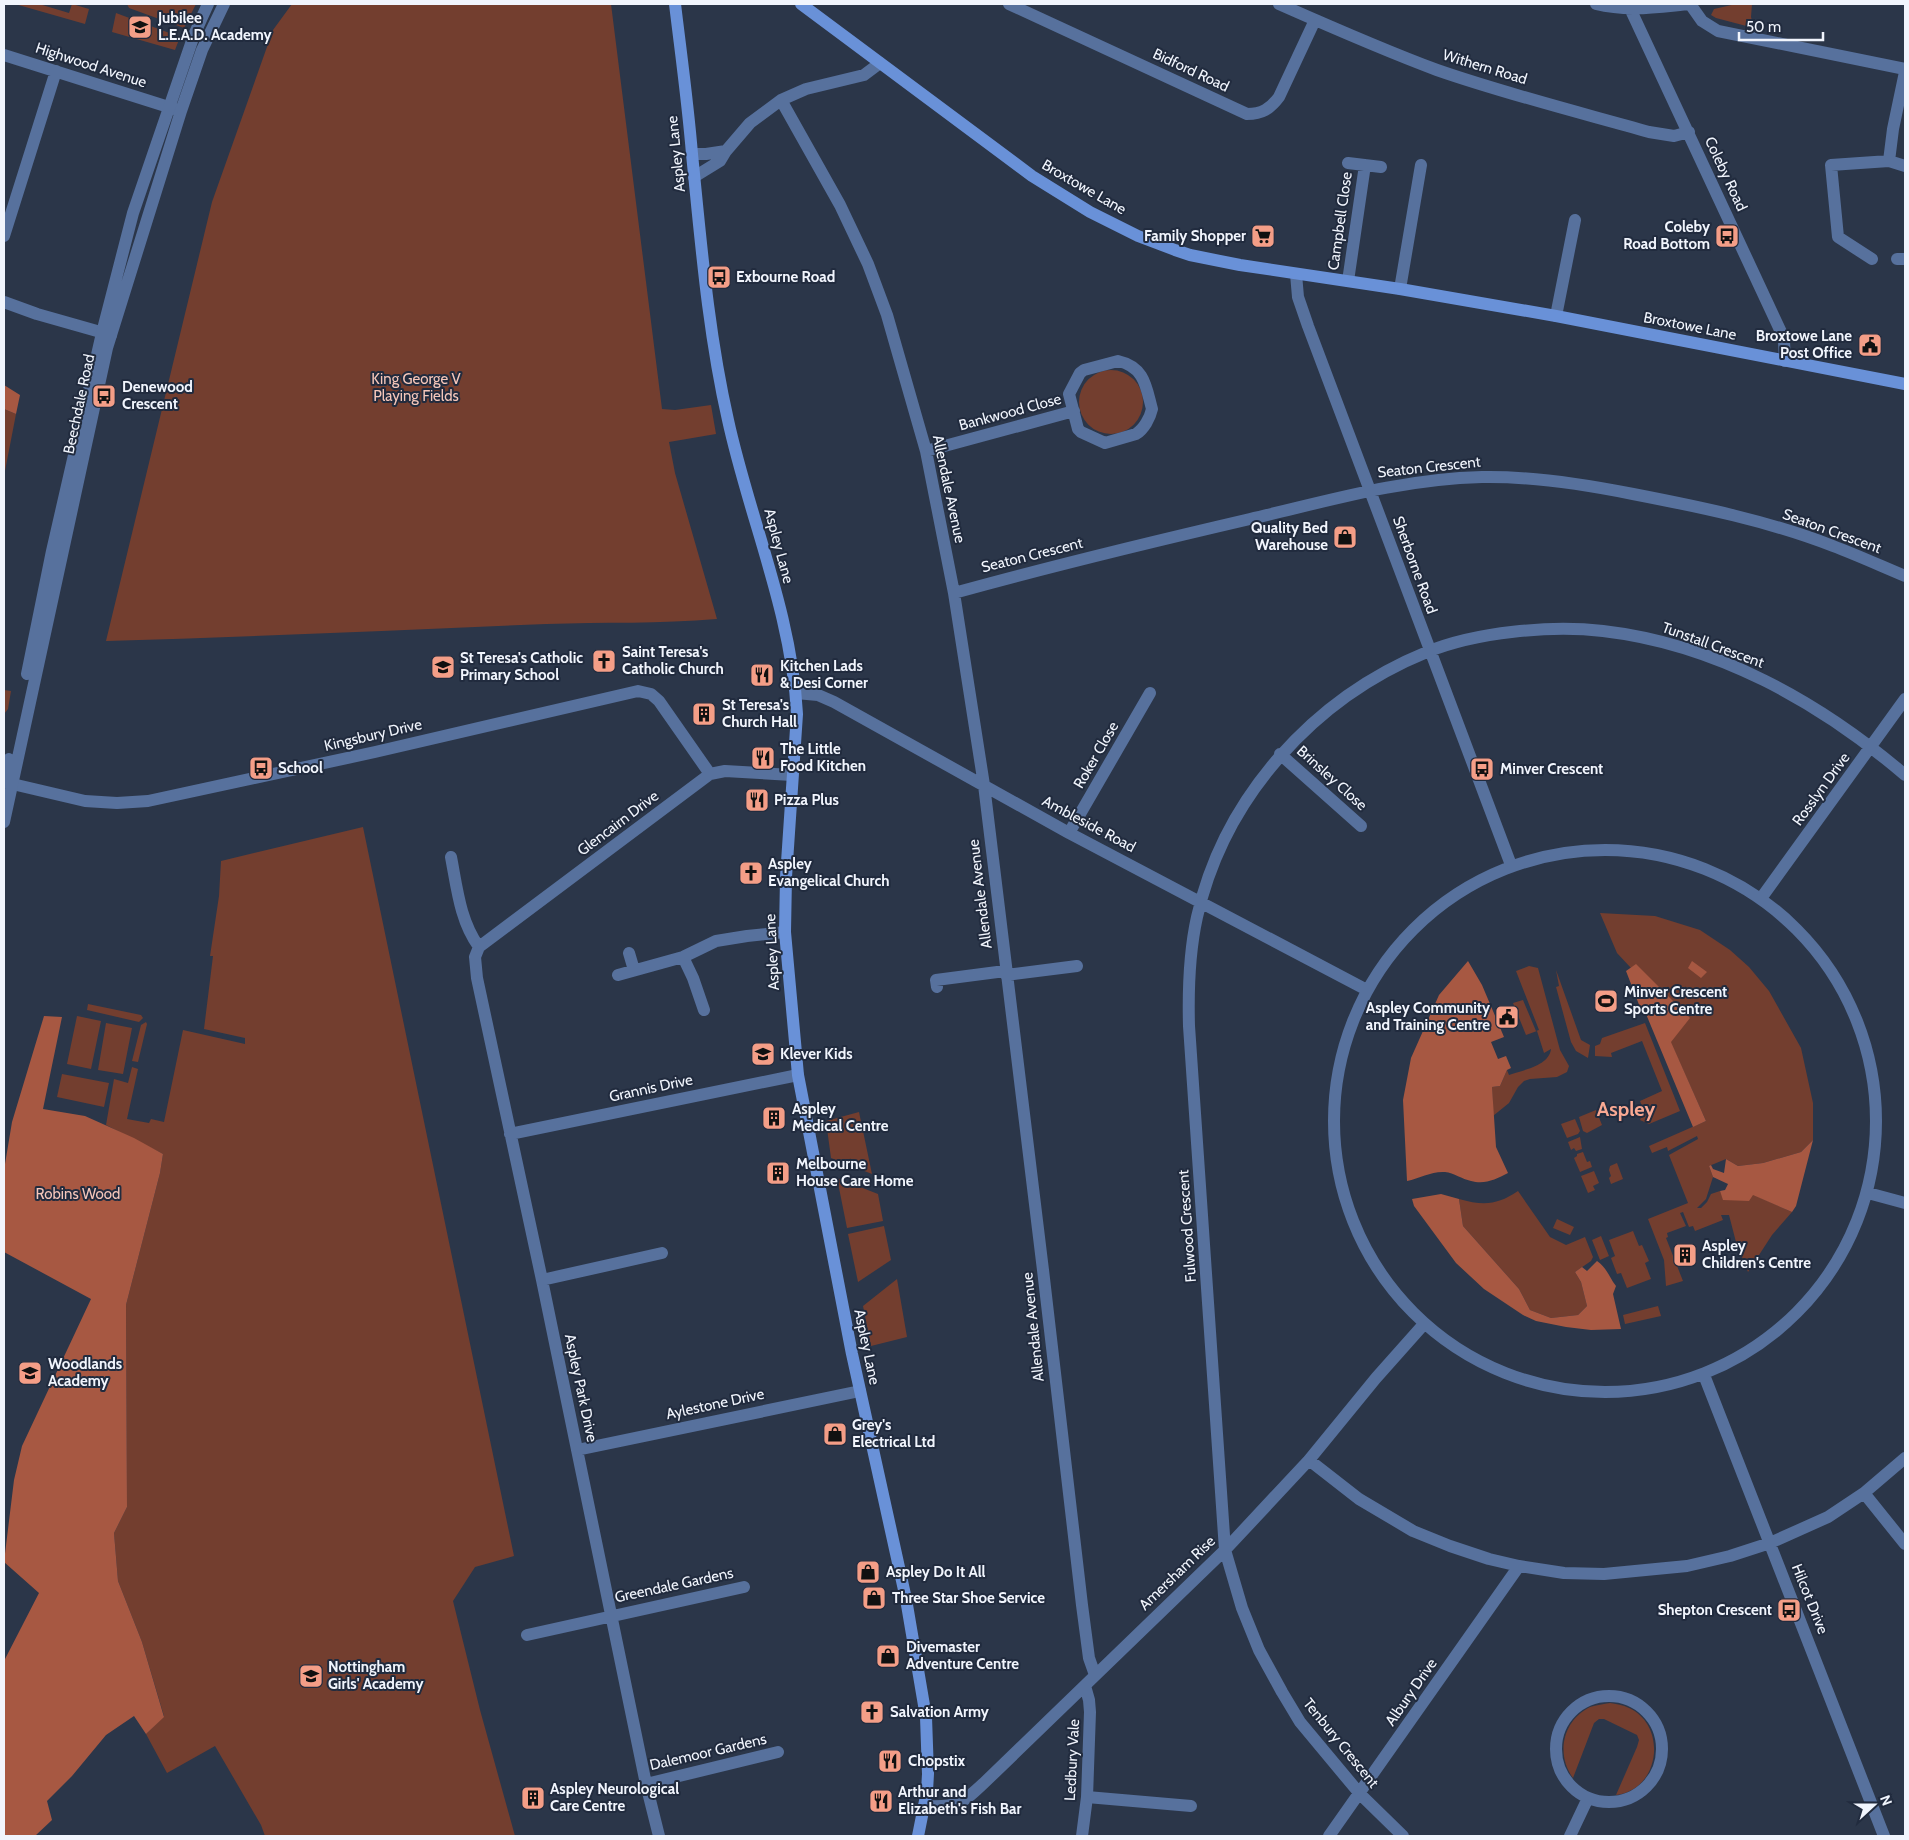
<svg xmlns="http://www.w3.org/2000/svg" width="1909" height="1840" font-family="Cabin,sans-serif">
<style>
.green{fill:#733e2f}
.forest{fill:#a75842}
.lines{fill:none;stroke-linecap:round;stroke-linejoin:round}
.minor{stroke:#57719d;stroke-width:12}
.tertiary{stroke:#57719d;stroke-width:12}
.secondary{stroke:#6991d8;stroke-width:12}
.labels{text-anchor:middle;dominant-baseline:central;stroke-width:4;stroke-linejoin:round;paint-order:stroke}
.poi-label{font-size:15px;font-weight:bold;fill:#f1f5fd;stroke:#212b3e;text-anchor:start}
.street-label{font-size:15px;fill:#f1f5fd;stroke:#212b3e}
.park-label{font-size:15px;fill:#f6c7ba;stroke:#212b3e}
.district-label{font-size:20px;font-weight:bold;fill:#f9a993;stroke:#212b3e}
</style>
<rect width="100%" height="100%" fill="#2b3649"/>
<path class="green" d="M15 4H39L69 13 72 4 89 9 85 24Z
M127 4H196L184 28 129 8Z
M292 4H611L662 409 675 410 711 405 716 434 669 442 675 473 717 619C660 624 603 622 546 624 399 630 253 637 106 641L212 202 273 30Z
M1736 4H1752L1751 17 1754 28 1716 18 1711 15 1714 9Z
M116 13 180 37 175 50 112 32Z
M1079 402a32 32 0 1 1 64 0a32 32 0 1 1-64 0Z
M4 409 16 414 4 476Z
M4 690 11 691 8 709 4 714Z
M363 827 514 1556 475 1567 453 1601 480 1710 515 1836H265L261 1825 215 1746 167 1773 146 1734 164 1716 142 1642 118 1581 114 1533 127 1507 126 1305 160 1173 163 1154 106 1125 114 1079 128 1083 132 1067 138 1069 127 1119 149 1123 151 1119 164 1122 183 1030 245 1044V1038L204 1029 213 956H210L219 896 221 861Z
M1600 913 1655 916 1700 930 1730 950 1749 967 1769 991 1801 1048 1813 1103V1140L1801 1152 1763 1163 1738 1166 1726 1159 1709 1166 1713 1177 1706 1199 1697 1208H1701L1707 1202 1711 1194 1720 1191 1724 1200 1752 1194 1792 1212 1772 1235 1748 1272 1736 1242 1729 1215H1721L1723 1220 1695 1231 1693 1226 1689 1227 1683 1212 1680 1213 1686 1226 1667 1233 1668 1237 1666 1238 1683 1281 1666 1286 1664 1260 1648 1219 1688 1203 1669 1155 1698 1139 1697 1136 1668 1151 1667 1147 1652 1153 1649 1146 1706 1121 1636 965 1631 968 1617 953Z
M1529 966 1538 968 1560 1050 1569 1066 1567 1072 1557 1077 1530 1079 1524 1081 1518 1087 1509 1103 1493 1116 1492 1087 1500 1086 1507 1070 1509 1075C1523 1070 1549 1066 1551 1049L1544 1053 1537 1031 1526 1035 1513 1003 1523 1000 1536 1031 1539 1030 1516 971Z
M1556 970 1581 1040 1590 1045 1588 1058 1576 1051 1571 1042 1556 987 1559 986Z
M88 1004 141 1015 143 1018 139 1022 87 1010Z
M77 1016 101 1021 91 1069 67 1064Z
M146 1022 147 1024 138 1062 132 1061 141 1025Z
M106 1023 132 1028 123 1074 98 1070Z
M1645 1023 1680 1111 1649 1124 1640 1120 1644 1111 1640 1101 1662 1091 1642 1041 1611 1053 1612 1057 1595 1056V1046L1600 1044 1602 1038Z
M62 1074 109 1083 104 1107 57 1097Z
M1596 1110 1602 1125 1587 1133 1583 1131 1579 1117Z
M859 1112 872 1174 831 1158 826 1121Z
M1575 1119 1580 1131 1578 1134 1567 1138 1561 1124Z
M1580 1137 1582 1149 1576 1151 1574 1148 1571 1150 1568 1142Z
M1583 1152 1587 1162 1590 1161 1592 1167 1580 1172 1574 1158 1577 1156V1154Z
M1617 1163 1623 1179 1611 1184 1609 1178 1611 1176 1609 1170 1610 1166Z
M1594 1171 1599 1183 1593 1186 1595 1190 1588 1193 1581 1176Z
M837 1178 878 1194 883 1221 847 1228Z
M1518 1191 1550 1237 1566 1245 1585 1237 1593 1257 1591 1261 1575 1272 1581 1282 1587 1306 1578 1315 1551 1318 1530 1310 1519 1289 1463 1226 1459 1199C1484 1206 1497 1205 1518 1191Z
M1557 1219 1574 1227 1570 1235 1553 1228Z
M884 1226 891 1260 858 1282 848 1234Z
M1633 1231 1639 1246 1642 1245 1649 1261 1645 1263 1651 1279 1627 1288 1621 1273 1617 1274 1611 1258 1615 1256 1609 1240Z
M1601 1236 1609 1256 1600 1260 1592 1240Z
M897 1279 907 1337 871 1346 863 1306Z
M1658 1306 1661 1316 1625 1324 1623 1315Z
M1610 1703C1616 1704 1623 1705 1629 1708 1668 1726 1660 1790 1616 1795L1637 1747 1639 1740 1637 1735 1604 1719H1599L1594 1723 1573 1778C1556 1755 1562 1721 1590 1707 1596 1705 1604 1704 1610 1703Z"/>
<path class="forest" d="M4 385 20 395 16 414 4 409Z
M1468 961 1482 985 1504 1037 1491 1042 1498 1059 1506 1056 1511 1068 1507 1070 1500 1086 1492 1087 1496 1147 1508 1173C1496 1179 1485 1185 1471 1181 1462 1179 1454 1173 1445 1172 1432 1171 1420 1178 1407 1181L1403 1100 1411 1058 1439 995Z
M1692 961 1707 972 1701 978 1688 968Z
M1636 964 1690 1018 1671 1042 1706 1121 1693 1127 1646 1014 1643 1015 1626 971Z
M44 1016 62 1017 43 1109 85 1116 134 1138 163 1154 160 1173 126 1305 127 1507 114 1533 118 1581 142 1642 164 1717 146 1734 134 1716 106 1735 72 1776 47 1801 52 1820 35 1836H4V1661L39 1593 4 1562 14 1480 22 1446 91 1299 4 1252V1170L12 1122Z
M1813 1140 1796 1206 1792 1212 1753 1195 1749 1201 1723 1200 1720 1191 1725 1190 1728 1184 1713 1177 1709 1166 1711 1165 1713 1169 1724 1173 1726 1159 1738 1166 1763 1163 1801 1152Z
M1441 1194 1459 1199 1463 1226 1519 1289 1530 1310 1551 1318 1578 1315 1587 1306 1581 1282 1575 1272 1582 1267 1587 1271 1597 1261C1607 1268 1609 1277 1616 1286L1613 1294 1621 1329 1591 1330 1566 1327 1536 1321 1523 1315 1484 1289 1456 1263 1414 1206 1412 1199Z"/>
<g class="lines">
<path class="minor" d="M1009 4 1247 114C1262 114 1270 109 1279 97L1315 20
M1279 4C1331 27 1383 50 1437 70 1506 94 1578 112 1649 132L1674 136 1689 132
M1596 4C1628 12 1657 7 1690 4
M1628 4 1781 332 1784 341 1785 361
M1690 4 1702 21 1718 31 1905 69
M4 55 178 110
M781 100 840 205 868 264 887 315 926 451 954 593 984 785 1043 1270 1082 1605 1089 1658 1095 1675
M692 154H706L726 151
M1889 161 1905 166
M1348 163 1381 167
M694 177 720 161 726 151 750 123 781 100 806 89 864 75 880 63
M4 236 56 71
M1872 259 1838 237 1831 165 1889 161 1893 129 1905 72
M1897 259H1905
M1296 274 1298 297 1308 326 1511 865
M1348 281 1365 165
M1400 289 1421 165
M4 302 37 314 111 335
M1556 316 1575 220
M1118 361C1145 367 1146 387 1152 409 1150 418 1144 429 1136 434L1105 443 1081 432 1078 429 1069 394 1080 373 1084 370Z
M926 451 1074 411
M954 593C1052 566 1151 542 1250 519 1328 501 1401 479 1482 477 1532 476 1583 484 1633 494 1700 507 1769 521 1833 546 1857 555 1881 566 1905 576
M796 693 818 695 834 702 1069 833 1367 990
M1280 754 1361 826
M4 782 85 801 117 803 148 801 375 752 638 691 651 694 659 701 710 774
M1069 833 1150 693
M1334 1121a271 271 0 1 1 542 0a271 271 0 1 1-542 0Z
M451 857C457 888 460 921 479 947
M1762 897 1905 699
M479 947 475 957 477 978 542 1280 646 1784 659 1836
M479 947 710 774 725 771 792 775
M629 953 634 970
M683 957 693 978 704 1010
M618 975 683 957 716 941 747 936 785 932
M1006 975 1077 966
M937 987 936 980 1005 971
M510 1134 798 1075
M1868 1193 1905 1203
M542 1280 662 1253
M1704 1375 1884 1836
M577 1450 860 1391
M1309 1460 1359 1499 1413 1531 1450 1546 1489 1559 1519 1566 1564 1573 1604 1574 1687 1566 1730 1556 1770 1543 1828 1517 1864 1493 1905 1458
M1864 1493 1905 1544
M527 1635 744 1587
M1556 1749a53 53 0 1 1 106 0a53 53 0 1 1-106 0Z
M646 1784 778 1752
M1087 1797 1191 1806
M924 1806C957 1808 962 1804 986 1781L1225 1550 1309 1460 1376 1378 1424 1324
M1082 1836 1087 1797 1090 1712 1089 1700 1085 1686
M1329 1836 1519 1566
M1403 1836 1360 1794 1300 1722 1282 1692 1259 1650 1242 1608 1225 1550 1189 1026C1188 989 1189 953 1197 917 1224 797 1314 698 1427 652 1476 632 1550 625 1603 631 1716 644 1820 702 1905 775
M1570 1836 1588 1798"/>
<path class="tertiary" d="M27 674 52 551 102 333 133 213 194 35 208 4
M4 781 9 759
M4 822 107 348 181 111 202 50 224 4"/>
<path class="secondary" d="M675 4C681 54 688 104 692 154 701 243 708 332 728 420 749 517 792 613 797 714L786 877 785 932 798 1075 852 1354 906 1599 926 1717 928 1774 927 1791 918 1836
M801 4 1032 176 1090 212 1138 236 1175 250 1190 255 1240 265 1400 289 1556 316 1905 384"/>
</g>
<defs>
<g id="school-square" transform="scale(1.25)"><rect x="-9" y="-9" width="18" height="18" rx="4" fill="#f49e87" stroke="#212b3e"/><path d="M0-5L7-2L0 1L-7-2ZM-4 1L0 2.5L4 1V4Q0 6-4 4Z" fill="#111"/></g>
<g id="supermarket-square" transform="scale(1.25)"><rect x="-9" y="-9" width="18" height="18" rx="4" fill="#f49e87" stroke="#212b3e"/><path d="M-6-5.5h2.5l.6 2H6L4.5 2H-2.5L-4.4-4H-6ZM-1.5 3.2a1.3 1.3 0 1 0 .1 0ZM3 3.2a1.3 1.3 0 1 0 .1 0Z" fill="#111"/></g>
<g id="bus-square" transform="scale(1.25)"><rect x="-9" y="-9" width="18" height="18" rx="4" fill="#f49e87" stroke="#212b3e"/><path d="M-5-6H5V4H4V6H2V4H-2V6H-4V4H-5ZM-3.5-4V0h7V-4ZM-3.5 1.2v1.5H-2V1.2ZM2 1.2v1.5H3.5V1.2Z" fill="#111"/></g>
<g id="civic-square" transform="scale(1.25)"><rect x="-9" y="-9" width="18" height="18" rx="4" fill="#f49e87" stroke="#212b3e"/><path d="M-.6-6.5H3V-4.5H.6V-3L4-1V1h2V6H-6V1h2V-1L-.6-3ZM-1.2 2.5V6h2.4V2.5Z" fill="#111"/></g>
<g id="shop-square" transform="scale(1.25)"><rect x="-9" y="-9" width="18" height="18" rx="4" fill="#f49e87" stroke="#212b3e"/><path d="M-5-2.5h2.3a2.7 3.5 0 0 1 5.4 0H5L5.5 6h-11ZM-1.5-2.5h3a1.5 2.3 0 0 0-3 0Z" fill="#111"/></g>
<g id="church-square" transform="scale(1.25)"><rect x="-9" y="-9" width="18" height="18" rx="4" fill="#f49e87" stroke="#212b3e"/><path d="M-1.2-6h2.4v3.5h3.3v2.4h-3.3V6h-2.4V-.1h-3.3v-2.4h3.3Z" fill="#111"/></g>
<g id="restaurant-square" transform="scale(1.25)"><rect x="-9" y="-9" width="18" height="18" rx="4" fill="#f49e87" stroke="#212b3e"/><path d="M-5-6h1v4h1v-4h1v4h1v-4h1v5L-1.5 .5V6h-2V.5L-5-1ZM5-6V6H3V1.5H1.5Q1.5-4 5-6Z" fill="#111"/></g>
<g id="building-square" transform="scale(1.25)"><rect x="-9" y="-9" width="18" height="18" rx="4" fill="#f49e87" stroke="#212b3e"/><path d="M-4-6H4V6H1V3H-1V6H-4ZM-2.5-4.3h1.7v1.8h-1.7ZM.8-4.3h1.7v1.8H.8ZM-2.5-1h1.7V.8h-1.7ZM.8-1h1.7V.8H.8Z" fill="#111"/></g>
<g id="stadium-square" transform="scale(1.25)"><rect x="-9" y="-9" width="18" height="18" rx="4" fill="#f49e87" stroke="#212b3e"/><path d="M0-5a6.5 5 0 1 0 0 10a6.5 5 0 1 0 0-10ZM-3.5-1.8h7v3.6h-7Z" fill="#111"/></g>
</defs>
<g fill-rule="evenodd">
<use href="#school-square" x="140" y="27"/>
<use href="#supermarket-square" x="1263" y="236"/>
<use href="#bus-square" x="1727" y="236"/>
<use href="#bus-square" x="719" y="277"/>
<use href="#civic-square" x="1870" y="345"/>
<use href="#bus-square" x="104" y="396"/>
<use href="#shop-square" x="1345" y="537"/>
<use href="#church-square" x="604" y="661"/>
<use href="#school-square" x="443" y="667"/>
<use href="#restaurant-square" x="762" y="675"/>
<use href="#building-square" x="704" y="714"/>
<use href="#restaurant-square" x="763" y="758"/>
<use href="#bus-square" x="261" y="768"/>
<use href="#bus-square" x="1482" y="769"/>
<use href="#restaurant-square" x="757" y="800"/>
<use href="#church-square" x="751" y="873"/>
<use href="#stadium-square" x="1606" y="1001"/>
<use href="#civic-square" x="1507" y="1017"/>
<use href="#school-square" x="763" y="1054"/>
<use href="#building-square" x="774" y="1118"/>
<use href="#building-square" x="778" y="1173"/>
<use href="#building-square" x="1685" y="1255"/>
<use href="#school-square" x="30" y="1373"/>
<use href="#shop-square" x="835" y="1434"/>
<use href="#shop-square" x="868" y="1572"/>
<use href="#shop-square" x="874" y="1598"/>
<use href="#bus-square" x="1789" y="1610"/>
<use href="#shop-square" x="888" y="1656"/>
<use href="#school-square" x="311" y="1676"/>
<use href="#church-square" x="872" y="1712"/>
<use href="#restaurant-square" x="890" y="1761"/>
<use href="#building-square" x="533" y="1798"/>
<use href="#restaurant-square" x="881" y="1801"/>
</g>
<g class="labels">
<g class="poi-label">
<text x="158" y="18">Jubilee<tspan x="158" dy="17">L.E.A.D. Academy</tspan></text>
<text x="1710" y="227" text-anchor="end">Coleby<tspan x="1710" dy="17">Road Bottom</tspan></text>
<text x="1246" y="236" text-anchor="end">Family Shopper</text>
<text x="736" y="277">Exbourne Road</text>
<text x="1852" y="336" text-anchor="end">Broxtowe Lane<tspan x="1852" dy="17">Post Office</tspan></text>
<text x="122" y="387">Denewood<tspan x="122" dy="17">Crescent</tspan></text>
<text x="1328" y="528" text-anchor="end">Quality Bed<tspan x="1328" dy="17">Warehouse</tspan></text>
<text x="622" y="652">Saint Teresa's<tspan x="622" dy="17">Catholic Church</tspan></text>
<text x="460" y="658">St Teresa's Catholic<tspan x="460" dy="17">Primary School</tspan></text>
<text x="780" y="666">Kitchen Lads<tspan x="780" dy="17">&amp; Desi Corner</tspan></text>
<text x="722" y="705">St Teresa's<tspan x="722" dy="17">Church Hall</tspan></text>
<text x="780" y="749">The Little<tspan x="780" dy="17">Food Kitchen</tspan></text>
<text x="278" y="768">School</text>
<text x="1500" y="769">Minver Crescent</text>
<text x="774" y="800">Pizza Plus</text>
<text x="768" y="864">Aspley<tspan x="768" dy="17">Evangelical Church</tspan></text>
<text x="1624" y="992">Minver Crescent<tspan x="1624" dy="17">Sports Centre</tspan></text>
<text x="1490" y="1008" text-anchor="end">Aspley Community<tspan x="1490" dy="17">and Training Centre</tspan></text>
<text x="780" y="1054">Klever Kids</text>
<text x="792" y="1109">Aspley<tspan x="792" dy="17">Medical Centre</tspan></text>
<text x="796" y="1164">Melbourne<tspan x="796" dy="17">House Care Home</tspan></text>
<text x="1702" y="1246">Aspley<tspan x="1702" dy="17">Children's Centre</tspan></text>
<text x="48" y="1364">Woodlands<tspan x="48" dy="17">Academy</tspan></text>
<text x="852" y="1425">Grey's<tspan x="852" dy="17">Electrical Ltd</tspan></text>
<text x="886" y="1572">Aspley Do It All</text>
<text x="892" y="1598">Three Star Shoe Service</text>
<text x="1772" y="1610" text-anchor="end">Shepton Crescent</text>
<text x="906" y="1647">Divemaster<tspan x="906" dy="17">Adventure Centre</tspan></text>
<text x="328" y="1667">Nottingham<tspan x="328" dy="17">Girls' Academy</tspan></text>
<text x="890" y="1712">Salvation Army</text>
<text x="908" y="1761">Chopstix</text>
<text x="550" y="1789">Aspley Neurological<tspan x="550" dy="17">Care Centre</tspan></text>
<text x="898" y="1792">Arthur and<tspan x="898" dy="17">Elizabeth's Fish Bar</tspan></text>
</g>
<g class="street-label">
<text transform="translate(91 65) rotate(18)">Highwood Avenue</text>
<text transform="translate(1485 67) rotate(17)">Withern Road</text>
<text transform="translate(1191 70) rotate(25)">Bidford Road</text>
<text transform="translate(676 154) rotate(-96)">Aspley Lane</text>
<text transform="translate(1726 174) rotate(65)">Coleby Road</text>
<text transform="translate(1084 187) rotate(30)">Broxtowe Lane</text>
<text transform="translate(1340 221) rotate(-82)">Campbell Close</text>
<text transform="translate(1690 326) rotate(11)">Broxtowe Lane</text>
<text transform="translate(79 404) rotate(-78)">Beechdale Road</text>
<text transform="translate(1010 412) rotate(-15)">Bankwood Close</text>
<text transform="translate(1429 467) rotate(-6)">Seaton Crescent</text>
<text transform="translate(949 489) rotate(78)">Allendale Avenue</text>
<text transform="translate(1832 531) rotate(20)">Seaton Crescent</text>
<text transform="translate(779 546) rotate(75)">Aspley Lane</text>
<text transform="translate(1032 555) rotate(-14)">Seaton Crescent</text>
<text transform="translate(1415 565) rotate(70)">Sherborne Road</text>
<text transform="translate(1713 645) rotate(20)">Tunstall Crescent</text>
<text transform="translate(373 735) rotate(-13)">Kingsbury Drive</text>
<text transform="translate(1096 755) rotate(-60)">Roker Close</text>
<text transform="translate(1332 778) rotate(42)">Brinsley Close</text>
<text transform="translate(1821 789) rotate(-54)">Rosslyn Drive</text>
<text transform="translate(618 823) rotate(-37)">Glencairn Drive</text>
<text transform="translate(1089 824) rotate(28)">Ambleside Road</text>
<text transform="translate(980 894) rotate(-97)">Allendale Avenue</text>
<text transform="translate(772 952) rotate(-93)">Aspley Lane</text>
<text transform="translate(651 1088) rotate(-12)">Grannis Drive</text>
<text transform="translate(1187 1226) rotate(-94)">Fulwood Crescent</text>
<text transform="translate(1033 1327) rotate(-96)">Allendale Avenue</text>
<text transform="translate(867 1347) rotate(78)">Aspley Lane</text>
<text transform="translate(581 1388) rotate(78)">Aspley Park Drive</text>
<text transform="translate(715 1404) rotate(-12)">Aylestone Drive</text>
<text transform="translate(1177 1573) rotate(-44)">Amersham Rise</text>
<text transform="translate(674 1585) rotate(-12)">Greendale Gardens</text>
<text transform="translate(1810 1599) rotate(68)">Hilcot Drive</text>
<text transform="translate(1411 1692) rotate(-55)">Albury Drive</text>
<text transform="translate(1341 1743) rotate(51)">Tenbury Crescent</text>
<text transform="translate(708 1752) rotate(-13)">Dalemoor Gardens</text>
<text transform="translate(1072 1760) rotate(-87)">Ledbury Vale</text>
</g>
<g class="park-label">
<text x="416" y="379">King George V<tspan x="416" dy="17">Playing Fields</tspan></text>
<text x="78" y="1194">Robins Wood</text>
</g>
<g class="district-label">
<text x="1626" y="1109">Aspley</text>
</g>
</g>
<rect width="1909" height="1840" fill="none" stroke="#f1f5fd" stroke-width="10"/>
<g transform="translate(1874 1805) rotate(69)" stroke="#212b3e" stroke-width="4" paint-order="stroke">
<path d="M0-4L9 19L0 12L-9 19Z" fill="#f1f5fd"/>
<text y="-8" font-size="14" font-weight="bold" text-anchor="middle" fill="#f1f5fd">N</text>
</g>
<path d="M1739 32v8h84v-8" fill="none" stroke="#f1f5fd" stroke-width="2.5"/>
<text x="1746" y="32" font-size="15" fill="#f1f5fd" stroke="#212b3e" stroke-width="4" paint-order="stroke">50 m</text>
</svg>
